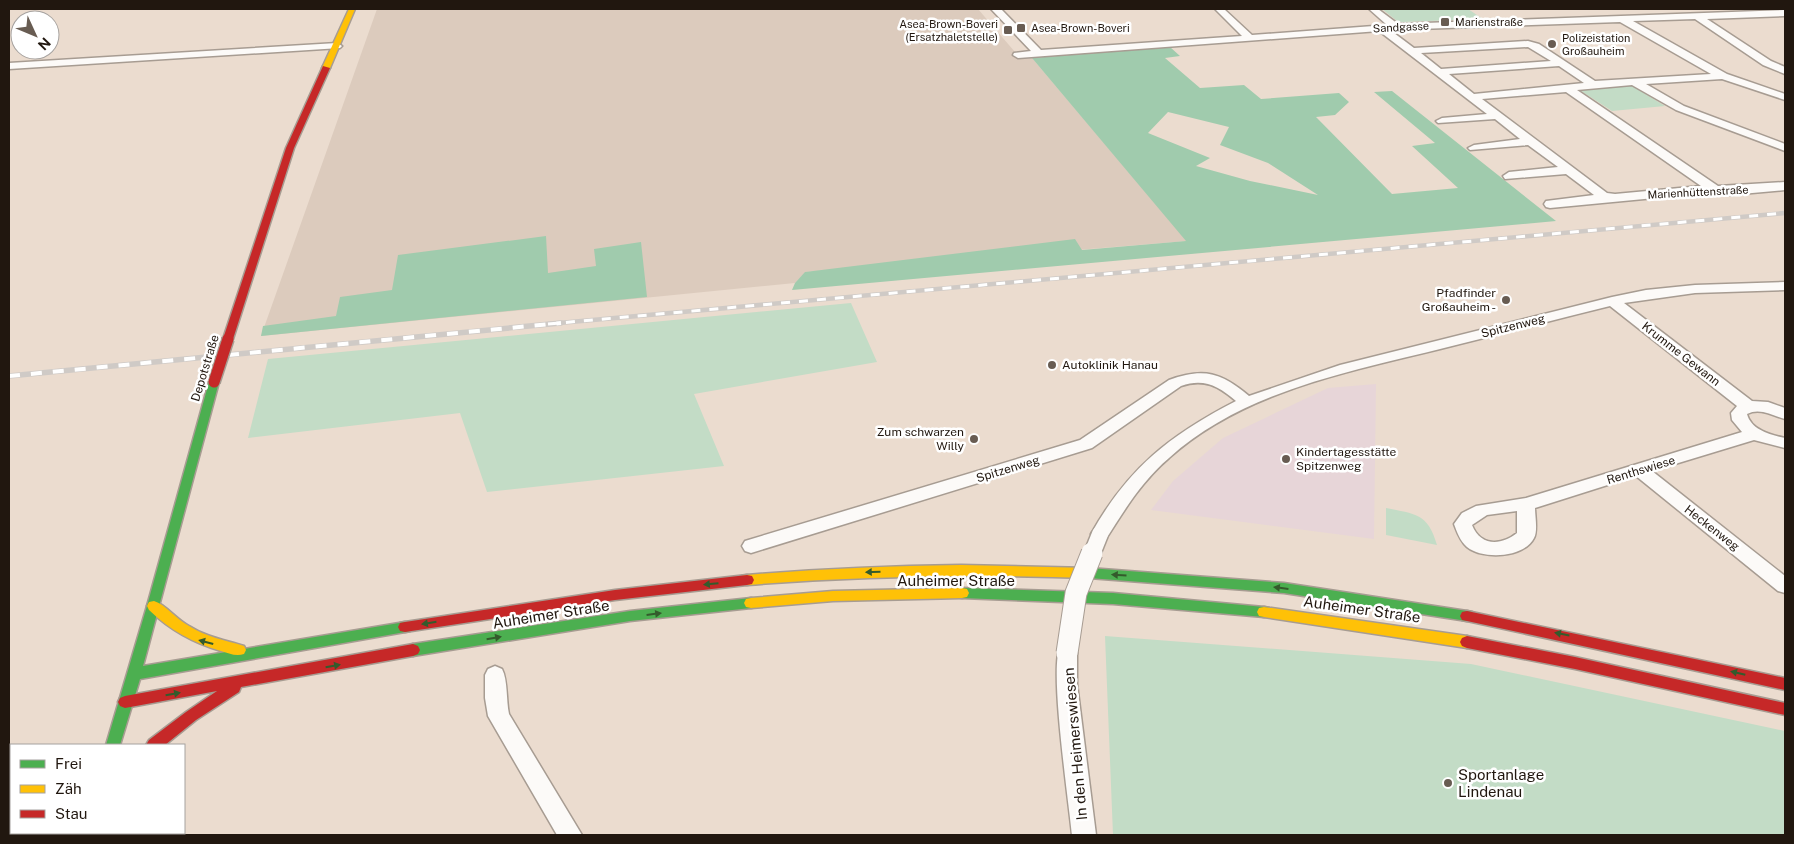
<svg xmlns="http://www.w3.org/2000/svg" width="1794" height="844" font-family="'Public Sans',sans-serif">
<style>
.industrial{fill:#dccbbd}
.education{fill:#e7d5d8}
.green{fill:#c3dcc6}
.forest{fill:#a0cbad;fill-rule:evenodd}
.lines{fill:none;stroke-linecap:round;stroke-linejoin:round}
.street-casing{stroke:#a79c92;stroke-width:3}
.fast-casing{stroke:#a79c92;stroke-width:3}
.slow-casing{stroke:#a79c92;stroke-width:3}
.jam-casing{stroke:#a79c92;stroke-width:3}
.street{fill:#fcfaf8;fill-rule:evenodd}
.fast{fill:#4caf50;fill-rule:evenodd}
.slow{fill:#ffc107;fill-rule:evenodd}
.jam{fill:#c62828;fill-rule:evenodd}
.rail-far1-casing{stroke:#cfcac6;stroke-width:4.5}
.rail-casing{stroke:#cfcac6;stroke-width:5.5}
.rail-far1{stroke:#fff;stroke-width:3;stroke-dasharray:9;stroke-linecap:butt}
.rail{stroke:#fff;stroke-width:4;stroke-dasharray:11;stroke-linecap:butt}
.street-bridge-far1-casing{stroke:#a79c92;stroke-width:19;stroke-linecap:butt}
.street-bridge-casing{stroke:#a79c92;stroke-width:23;stroke-linecap:butt}
.jam-bridge-casing{stroke:#a79c92;stroke-width:14;stroke-linecap:butt}
.street-bridge-far1{stroke:#fcfaf8;stroke-width:16}
.street-bridge{stroke:#fcfaf8;stroke-width:21}
.jam-bridge{stroke:#c62828;stroke-width:11}
.oneway{fill:#345b2c}
.poi-dot{fill:#685c52;stroke:#fff;stroke-width:2}
.labels{text-anchor:middle;dominant-baseline:central;stroke-width:5;stroke-linejoin:round;paint-order:stroke}
.far-poi-label{font-size:11px;fill:#21170f;stroke:#fff;text-anchor:start}
.far-street-label{font-size:11px;fill:#21170f;stroke:#fff}
.poi-label{font-size:12px;fill:#21170f;stroke:#fff;text-anchor:end}
.street-label{font-size:12px;fill:#21170f;stroke:#fff}
.near-street-label{font-size:15px;fill:#21170f;stroke:#fff}
.near-poi-label{font-size:15px;fill:#21170f;stroke:#fff;text-anchor:start}
</style>
<rect width="100%" height="100%" fill="#ebdccf"/>
<path class="industrial" d="M377 9H978L1021 59 1032 58 1187 241 806 272 795 283 261 336Z"/>
<path class="education" d="M1376 384 1374 539 1151 510 1173 481 1223 438 1328 388Z"/>
<path class="green" d="M1382 9H1468L1483 19 1402 22 1397 21Z
M1629 84 1665 106 1612 111 1578 89Z
M851 303 877 362 694 394 724 466 487 492 460 413 248 438 268 359Z
M1386 508C1415 514 1428 513 1437 545L1386 535Z
M1105 636 1471 664 1785 731V835H1113Z"/>
<path class="forest" d="M1170 47 1180 56 1165 58 1200 88 1244 85 1261 99 1339 93 1349 102 1335 115 1316 117 1392 194 1458 188 1412 146 1435 143 1374 92 1392 91 1556 221 792 290 795 283 805 272 1075 239 1082 250 1186 241 1032 58ZM1168 112 1229 127 1220 145 1268 163 1318 195 1250 181 1196 166 1210 158 1148 133Z
M546 236 548 273 596 266 594 249 641 242 647 297 261 336 263 326 336 316 340 297 392 290 398 255Z"/>
<g class="lines">
<g class="street-casing">
<path id="street" d="M991 9H1001L1041 50 1242 36 1215 9H1224L1252 35 1387 25 1369 9H1378L1398 24 1785 10V16L1707 19 1771 61 1785 67V74L1763 65 1695 19 1633 21 1727 74 1785 94V100L1722 79 1646 84 1684 106 1785 144V151L1676 110 1632 85 1577 90 1718 186 1785 182V190L1730 195 1707 193 1550 208 1546 207 1544 204 1546 201 1594 195 1566 174 1505 179 1503 176 1509 172 1558 167 1528 145 1470 150 1468 148 1474 145 1520 139 1495 119 1438 123 1436 121 1442 118 1487 114 1379 31 1018 58 1013 55 1014 53 1031 51ZM1620 22 1711 74 1595 81 1539 44 1528 41 1414 48 1390 30ZM1528 47 1551 61 1441 69 1421 53ZM1559 66 1584 83 1474 94 1449 74ZM1566 92 1701 186 1615 194 1607 193 1482 99Z
M337 43 342 46 340 48 9 69V63Z
M1785 282V290L1695 293 1624 303 1752 401 1768 402 1785 408V419C1773 416 1760 407 1747 414 1751 430 1771 435 1785 438V448L1754 440 1652 471 1785 576V593L1778 591 1636 476 1535 508C1535 516 1538 531 1534 538 1524 558 1483 560 1467 547 1460 541 1457 532 1454 524L1462 513 1476 506 1526 498 1742 432 1732 420 1731 413 1737 406 1610 306C1556 319 1502 334 1448 347 1353 371 1244 390 1169 458 1142 481 1125 509 1106 539L1100 541 1094 539 1091 534C1128 468 1170 435 1236 401 1218 386 1204 378 1181 386L1092 448 751 553 745 551 742 546 745 541 1080 440 1169 380C1204 367 1222 373 1249 396L1340 365 1612 297 1646 290 1695 285ZM1517 511V533C1501 546 1480 546 1472 525L1487 515Z
M1067 645 1074 647 1077 653V684L1096 835H1072C1069 803 1049 669 1060 647Z
M495 666 502 669C508 680 506 700 509 714L582 835H557L488 716 485 698V675L488 669Z"/>
</g>
<g class="fast-casing">
<path id="fast" d="M214 379 219 382 143 666 405 622 410 623 412 627 410 631 405 632 140 679 120 745H106L147 606 209 382Z
M1089 568 1284 583 1467 611 1472 612 1474 616 1472 620 1467 621 1284 593 1089 578 1084 576 1082 573 1084 570Z
M962 588 1113 593 1264 607 1269 608 1271 612 1269 616 1264 617 1113 604 962 598 957 597 955 593 957 589Z
M751 598 756 599 758 603 756 607 751 608 630 621 413 656 408 654 406 650 408 646 413 644 630 611Z
M79 833H95L94 835H78Z"/>
</g>
<g class="slow-casing">
<path id="slow" d="M349 9H355L330 68 323 70 322 68Z
M961 565 1089 568 1094 570 1096 573 1094 576 1089 578C975 574 861 576 747 585L742 584 740 580 742 576 747 575C818 569 889 566 961 565Z
M962 588 967 589 969 593 967 597 962 598 833 601 751 608 746 607 744 603 746 599 751 598 833 591Z
M154 601C165 604 177 620 189 626 206 637 225 640 244 646L246 650 244 654C236 657 228 653 221 651 193 643 170 630 149 610L147 606 149 602Z
M1264 607 1467 636 1472 638 1474 642 1472 646 1467 648 1264 617 1259 616 1257 612 1259 608Z"/>
</g>
<g class="jam-casing">
<path id="jam" d="M323 66 330 68 294 148 233 339 232 341H224L223 339 286 148Z
M747 575 752 576 754 580 752 584 747 585 615 600 405 632 400 631 398 627 400 623 405 622 615 590Z
M1467 611 1785 678V690L1467 621 1462 620 1460 616 1462 612Z
M1467 636 1575 657 1785 703V715L1575 669 1467 648 1462 646 1460 642 1462 638Z
M413 644 418 646 420 650 418 654 413 656 241 687 239 692 196 720 165 745H146L149 740 186 712 217 691 125 708 120 706 118 702 120 698 125 696Z"/>
</g>
<use href="#street" class="street"/>
<use href="#fast" class="fast"/>
<use href="#slow" class="slow"/>
<use href="#jam" class="jam"/>
<g class="rail-far1-casing">
<path id="rail-far1" d="M548 324 1785 213"/>
</g>
<g class="rail-casing">
<path id="rail" d="M9 376 561 323"/>
</g>
<use href="#rail-far1" class="rail-far1"/>
<use href="#rail" class="rail"/>
<g class="street-bridge-far1-casing">
<path id="street-bridge-far1" d="M1092 554 1100 534"/>
</g>
<g class="street-bridge-casing">
<path id="street-bridge" d="M1067 653 1076 593 1092 553"/>
</g>
<g class="jam-bridge-casing">
<path id="jam-bridge" d="M214 382 228 339"/>
</g>
<use href="#street-bridge-far1" class="street-bridge-far1"/>
<use href="#street-bridge" class="street-bridge"/>
<use href="#jam-bridge" class="jam-bridge"/>
</g>
<defs><path id="oneway-solid" d="M-6-.8H1V-3.2L6.5 0L1 3.2V.8H-6Z" transform="scale(1.25)"/></defs>
<g class="oneway">
<use href="#oneway-solid" transform="translate(873 572) rotate(178)"/>
<use href="#oneway-solid" transform="translate(1119 575) rotate(-177)"/>
<use href="#oneway-solid" transform="translate(711 584) rotate(175)"/>
<use href="#oneway-solid" transform="translate(1281 588) rotate(-173)"/>
<use href="#oneway-solid" transform="translate(654 614) rotate(-7)"/>
<use href="#oneway-solid" transform="translate(429 623) rotate(171)"/>
<use href="#oneway-solid" transform="translate(1562 634) rotate(-169)"/>
<use href="#oneway-solid" transform="translate(494 638) rotate(-10)"/>
<use href="#oneway-solid" transform="translate(206 642) rotate(-165)"/>
<use href="#oneway-solid" transform="translate(333 666) rotate(-10)"/>
<use href="#oneway-solid" transform="translate(1738 673) rotate(-167)"/>
<use href="#oneway-solid" transform="translate(173 694) rotate(-10)"/>
</g>
<g class="poi-dot">
<rect x="1440" y="17" width="10" height="10" rx="2.5"/>
<rect x="1016" y="23" width="10" height="10" rx="2.5"/>
<rect x="1003" y="25" width="10" height="10" rx="2.5"/>
<circle cx="1552" cy="44" r="5"/>
<circle cx="1506" cy="300" r="5"/>
<circle cx="1052" cy="365" r="5"/>
<circle cx="974" cy="439" r="5"/>
<circle cx="1286" cy="459" r="5"/>
<circle cx="1448" cy="783" r="5"/>
</g>
<g class="labels">
<g class="far-poi-label">
<text x="1455" y="22">Marienstraße</text>
<text x="998" y="24" text-anchor="end">Asea-Brown-Boveri<tspan x="998" dy="13">(Ersatzhaletstelle)</tspan></text>
<text x="1031" y="28">Asea-Brown-Boveri</text>
<text x="1562" y="38">Polizeistation<tspan x="1562" dy="13">Großauheim</tspan></text>
</g>
<g class="far-street-label">
<text transform="translate(1401 27) rotate(-3)">Sandgasse</text>
<text transform="translate(1698 192) rotate(-3)">Marienhüttenstraße</text>
</g>
<g class="poi-label">
<text x="1496" y="293">Pfadfinder<tspan x="1496" dy="14">Großauheim -</tspan></text>
<text x="1062" y="365" text-anchor="start">Autoklinik Hanau</text>
<text x="964" y="432">Zum schwarzen<tspan x="964" dy="14">Willy</tspan></text>
<text x="1296" y="452" text-anchor="start">Kindertagesstätte<tspan x="1296" dy="14">Spitzenweg</tspan></text>
</g>
<g class="street-label">
<text transform="translate(1513 326) rotate(-14)">Spitzenweg</text>
<text transform="translate(1681 354) rotate(38)">Krumme Gewann</text>
<text transform="translate(205 368) rotate(-73)">Depotstraße</text>
<text transform="translate(1008 469) rotate(-17)">Spitzenweg</text>
<text transform="translate(1641 470) rotate(-17)">Renthswiese</text>
<text transform="translate(1712 528) rotate(38)">Heckenweg</text>
</g>
<g class="near-street-label">
<text x="956" y="580">Auheimer Straße</text>
<text transform="translate(1362 609) rotate(8)">Auheimer Straße</text>
<text transform="translate(551 614) rotate(-9)">Auheimer Straße</text>
<text transform="translate(1075 744) rotate(-95)">In den Heimerswiesen</text>
</g>
<g class="near-poi-label">
<text x="1458" y="774">Sportanlage<tspan x="1458" dy="17">Lindenau</tspan></text>
</g>
</g>
<rect width="1794" height="844" fill="none" stroke="#21170f" stroke-width="20"/>
<rect x="10" y="744" width="175" height="90" fill="#ffffff" stroke="#a6a29f"/>
<rect x="20" y="760" width="25" height="8" fill="#4caf50" stroke="#a6a29f"/>
<text x="55" y="769" font-size="15" fill="#21170f">Frei</text>
<rect x="20" y="785" width="25" height="8" fill="#ffc107" stroke="#a6a29f"/>
<text x="55" y="794" font-size="15" fill="#21170f">Zäh</text>
<rect x="20" y="810" width="25" height="8" fill="#c62828" stroke="#a6a29f"/>
<text x="55" y="819" font-size="15" fill="#21170f">Stau</text>
<g transform="translate(35 35) rotate(134)"><circle r="24" fill="#ffffff" stroke="#a6a29f"/>
<path d="M0-4L9 19L0 12L-9 19Z" fill="#685c52"/>
<text y="-8" font-size="14" font-weight="bold" text-anchor="middle" fill="#21170f">N</text>
</g>
</svg>
